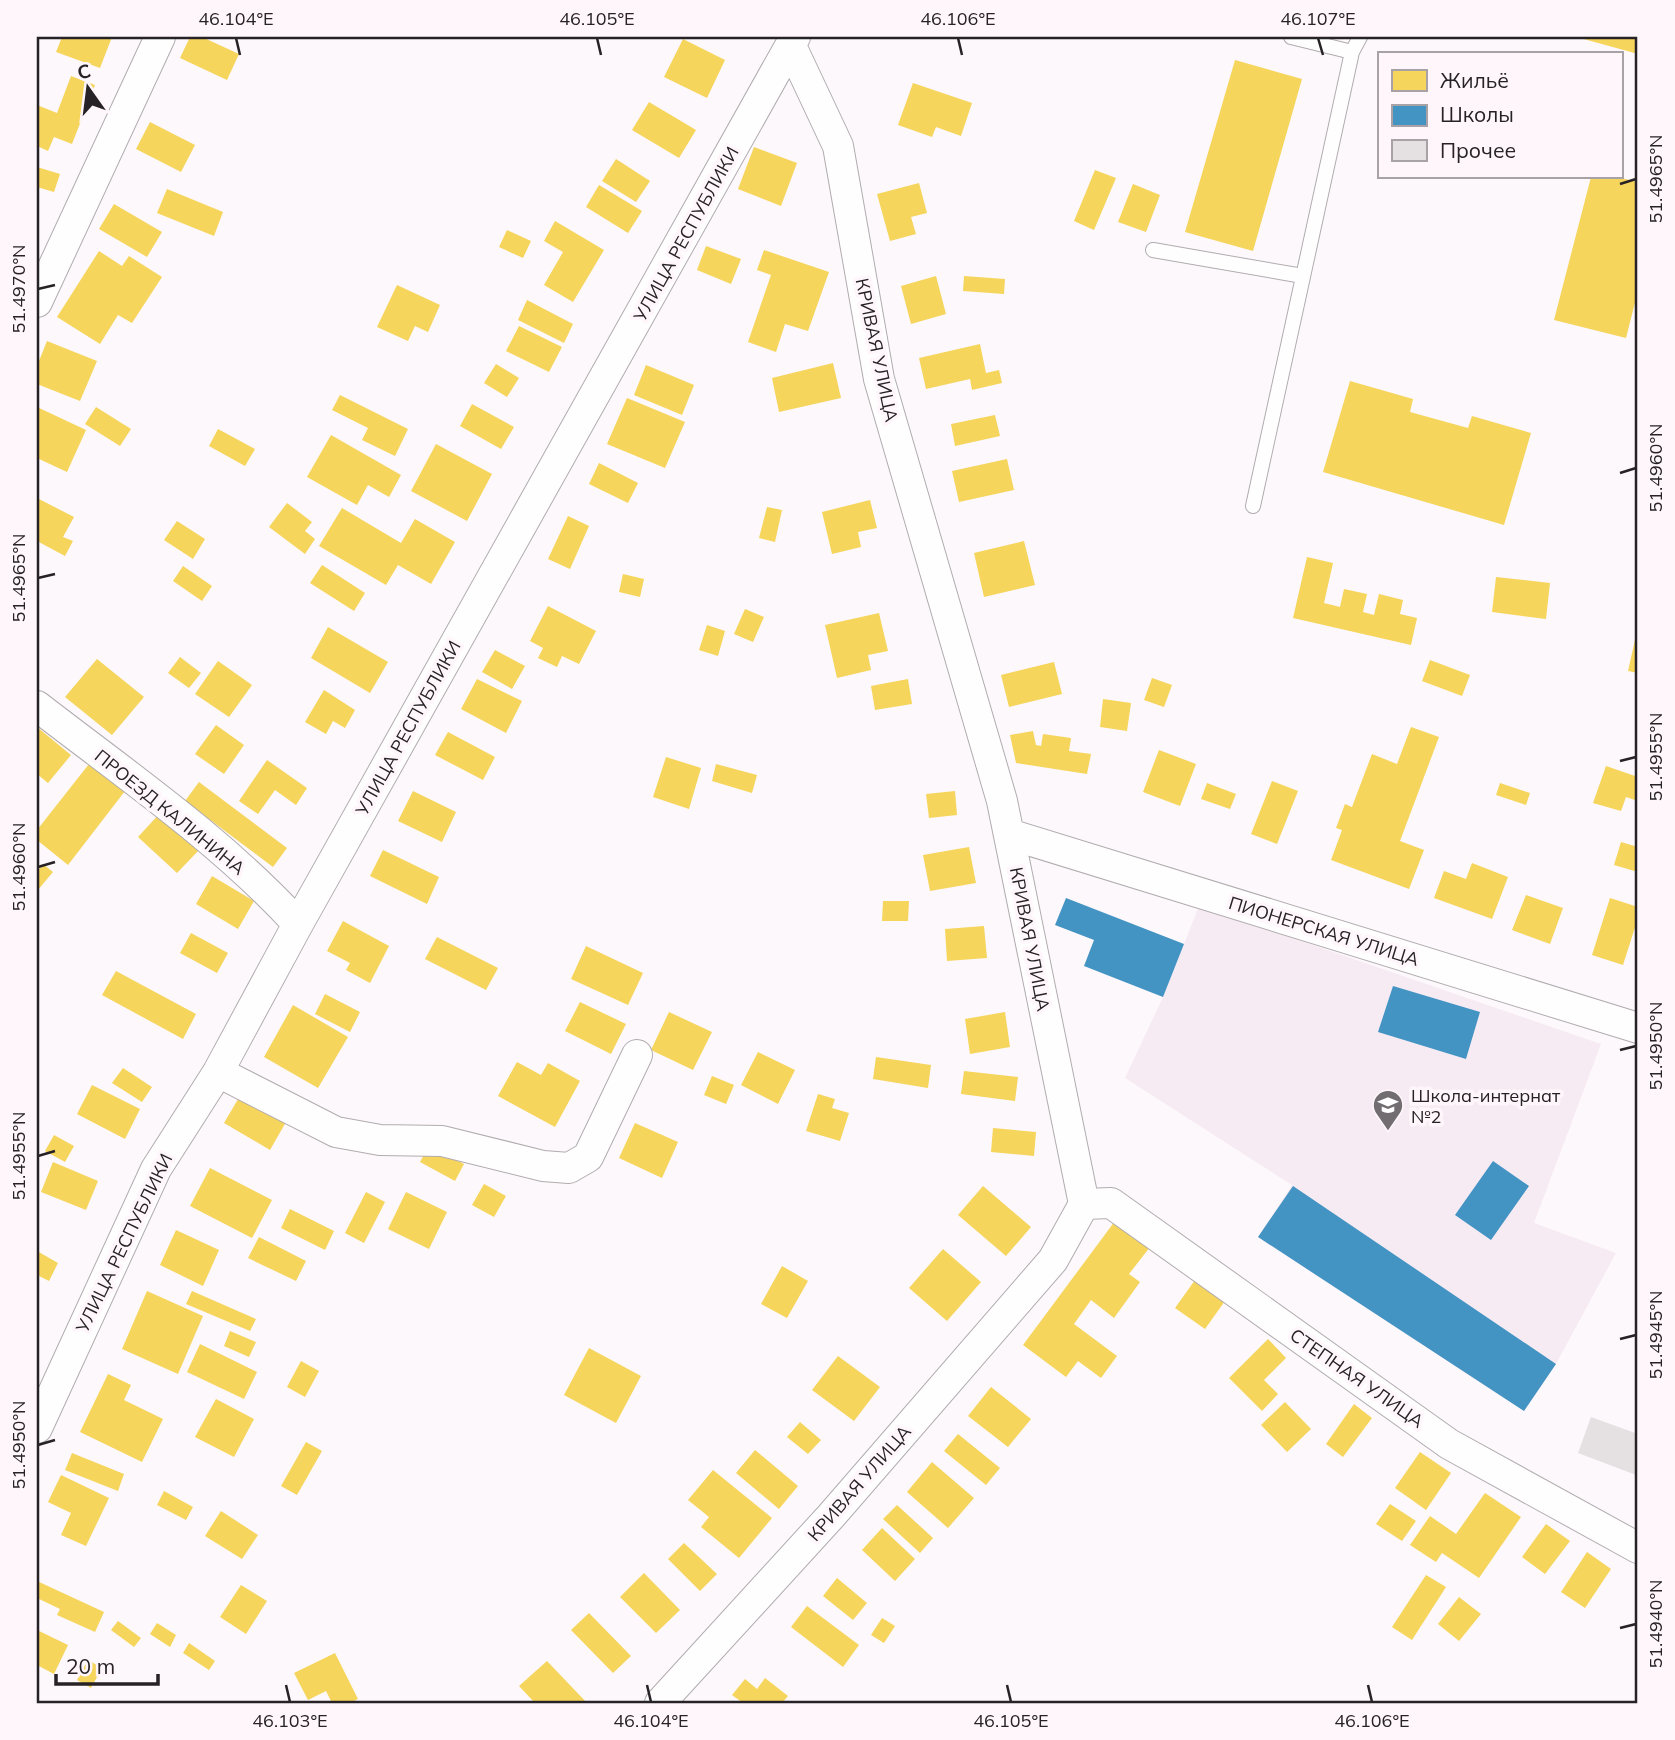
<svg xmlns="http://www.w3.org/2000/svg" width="1675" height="1740" font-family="Mulish,sans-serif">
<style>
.built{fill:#f7ebf3}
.homes{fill:#f6d55c}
.schools{fill:#4393c3}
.building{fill:#e5e1e3}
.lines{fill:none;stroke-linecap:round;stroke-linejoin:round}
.service-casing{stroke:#b1acaf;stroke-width:16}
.minor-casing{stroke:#b1acaf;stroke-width:32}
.service{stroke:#fffefe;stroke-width:14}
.minor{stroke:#fffefe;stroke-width:30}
.ticks{fill:none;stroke:#262225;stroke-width:2.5}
.labels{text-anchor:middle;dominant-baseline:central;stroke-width:7;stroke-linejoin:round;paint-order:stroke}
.street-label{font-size:18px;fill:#262225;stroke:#fff6fb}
.poi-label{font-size:18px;fill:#262225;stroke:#fff6fb;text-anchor:start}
.neatline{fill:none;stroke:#262225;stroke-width:2.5}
.ticks-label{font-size:18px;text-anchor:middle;fill:#262225}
</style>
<rect width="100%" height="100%" fill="#fdf8fb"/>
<path class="built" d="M1199 906 1601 1044 1534 1223 1616 1253 1556 1364 1524 1411 1258 1237 1292 1185 1125 1078 1163 997Z"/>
<path class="homes" d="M62 37H112L100 68 56 52Z
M190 37H202L239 54 227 80 180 58Z
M1580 37H1638V54L1580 38Z
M683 39 725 60 707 98 664 77Z
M1235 60 1302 79 1253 251 1185 232Z
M71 76 95 85 72 144 54 137 48 151 37 146V105L57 113Z
M913 83 972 103 961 136 936 127 932 137 898 125Z
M649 102 696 130 679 158 632 130Z
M150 122 195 145 181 172 136 149Z
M754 147 797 163 781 206 738 189Z
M616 159 650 181 636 202 602 181Z
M37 167 60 174 54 192 37 187Z
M1095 170 1116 178 1094 230 1074 221Z
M1591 177H1617L1638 182V291L1626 338 1554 320Z
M919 183 927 213 911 217 916 234 890 241 877 194Z
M1133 184 1160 195 1146 232 1118 222Z
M599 185 642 211 628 233 586 207Z
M167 189 223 212 214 236 157 213Z
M114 204 162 232 147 257 99 229Z
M555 221 604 250 573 302 544 285 563 252 544 241Z
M507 230 531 241 523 258 499 247Z
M706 246 741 259 731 284 697 270Z
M764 250 829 272 808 331 785 324 776 352 748 342 771 275 757 270Z
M99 251 122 266 129 256 162 277 132 323 118 315 100 344 57 317Z
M936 276 946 314 911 324 901 286Z
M964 276 1005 279 1004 294 963 291Z
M397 285 440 305 428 332 415 326 408 341 377 327Z
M527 300 573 324 564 343 518 320Z
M519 326 562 347 549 372 506 351Z
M47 341 97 361 80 401 37 384V366Z
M980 344 986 373 999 370 1002 383 972 390 970 379 926 389 919 358Z
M833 363 841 398 779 412 772 378Z
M496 364 519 378 507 397 484 383Z
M646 365 694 385 682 415 634 395Z
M1350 381 1413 399 1410 412 1468 428 1472 416 1531 433 1504 525 1323 472Z
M340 395 408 429 395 456 362 440 368 428 332 410Z
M627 398 685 422 665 468 607 444Z
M472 404 514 427 501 449 460 426Z
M37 407 86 430 67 472 37 458Z
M96 407 131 429 120 446 85 424Z
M995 415 1000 436 955 446 951 424Z
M218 429 255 449 245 466 209 446Z
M331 435 401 475 389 497 368 485 357 505 307 477Z
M436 444 492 474 467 521 411 491Z
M1007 459 1014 490 959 502 952 471Z
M599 463 638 483 628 503 589 484Z
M37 498 74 517 63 537 73 541 65 556 37 541Z
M870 500 877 528 858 532 861 547 832 554 822 512Z
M287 503 312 522 305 531 315 539 305 554 269 527Z
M767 507 782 510 775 542 759 538Z
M342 508 401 543 415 519 455 542 431 584 398 565 386 585 319 546Z
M568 516 589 526 570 569 548 559Z
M177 521 205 539 193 559 164 540Z
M1024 541 1035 585 984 597 974 553Z
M1307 557 1333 563 1324 603 1340 607 1344 589 1367 594 1363 612 1374 615 1379 594 1403 600 1400 614 1417 618 1411 645 1293 618Z
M322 565 365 593 354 611 310 583Z
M183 566 212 586 202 601 173 581Z
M623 574 644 579 640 597 619 592Z
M1496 577 1550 583 1546 619 1492 612Z
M548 606 596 631 579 664 562 656 557 667 538 658 543 648 530 641Z
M745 609 764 617 753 642 734 634Z
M879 613 888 651 868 655 871 670 837 678 825 625Z
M707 625 725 631 718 656 699 650Z
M328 627 388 662 370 693 311 658Z
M1637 631H1638V673L1628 671Z
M495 650 525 666 512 689 482 672Z
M180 657 201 673 189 688 168 673Z
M97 659 144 697 112 735 65 697Z
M1430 660 1470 675 1462 696 1422 681Z
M218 661 252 685 229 717 195 694Z
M1054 662 1062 694 1009 707 1001 675Z
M1152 678 1172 685 1164 707 1144 700Z
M477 679 522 701 506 733 461 709Z
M908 679 912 704 875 710 871 686Z
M324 690 355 710 345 728 333 721 326 734 305 722Z
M1103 699 1131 703 1127 731 1100 727Z
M216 725 244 745 224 774 195 754Z
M37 727 71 755 48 783 37 774Z
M1411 727 1439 737 1400 841 1424 850 1409 889 1331 860 1342 830 1336 828 1345 804 1352 807 1372 754 1397 764Z
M1033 731 1036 745 1041 746 1043 734 1071 738 1069 751 1091 754 1087 774 1016 763 1010 735Z
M448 732 495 757 483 780 435 755Z
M1159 750 1196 764 1180 806 1143 792Z
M666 757 701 768 689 809 653 797Z
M267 760 307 788 296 805 275 790 258 814 239 801Z
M89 764 125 791 68 865 37 840V830Z
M716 764 757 775 752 793 712 781Z
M1606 766 1638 777V801L1626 797 1621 811 1593 803Z
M1272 781 1298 791 1277 844 1251 834Z
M199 782 287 848 273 867 185 801Z
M1207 783 1236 794 1230 809 1201 799Z
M1500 783 1530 793 1526 805 1496 795Z
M413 791 456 812 442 842 398 821Z
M955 791 957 815 929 818 926 794Z
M160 813 199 850 177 873 138 837Z
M1621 842 1638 847V872L1614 865Z
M969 847 976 883 930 891 923 855Z
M383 850 439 877 427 904 370 876Z
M1472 863 1508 877 1492 919 1434 898 1444 871 1466 879Z
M43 864 53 872 37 891V872Z
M212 876 254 901 238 929 196 904Z
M1526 895 1563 908 1550 944 1512 930Z
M1610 898 1638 907V918L1623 965 1592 955Z
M883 901H909L908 921H882Z
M343 921 389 946 370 983 346 970 350 963 327 951Z
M984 926 987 958 947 961 945 929Z
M191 933 228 953 217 973 180 953Z
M437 937 498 968 486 990 425 959Z
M586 946 643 973 628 1005 571 979Z
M116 971 196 1014 183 1039 102 995Z
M325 994 360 1012 350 1032 315 1014Z
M580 1002 626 1024 611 1054 565 1031Z
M293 1005 348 1037 318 1088 264 1057Z
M669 1012 712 1032 693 1070 651 1050Z
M1005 1012 1010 1047 970 1054 965 1019Z
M758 1052 795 1070 778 1104 741 1085Z
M876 1057 931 1065 928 1088 873 1079Z
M517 1062 541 1075 548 1063 580 1081 555 1127 498 1096Z
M123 1068 152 1087 142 1102 112 1083Z
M964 1071 1018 1077 1015 1101 961 1094Z
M712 1076 734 1085 726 1104 704 1095Z
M92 1085 140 1109 125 1139 77 1114Z
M244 1089 290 1115 270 1150 224 1123Z
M818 1094 835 1099 832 1108 849 1113 840 1141 806 1131Z
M635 1123 678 1142 662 1178 619 1158Z
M993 1128 1036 1132 1034 1156 991 1152Z
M54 1135 74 1146 65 1162 45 1151Z
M429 1145 464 1164 455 1181 420 1162Z
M53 1162 98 1181 86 1210 41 1192Z
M210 1168 272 1200 252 1238 190 1206Z
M484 1184 506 1196 494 1217 472 1205Z
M983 1186 1031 1227 1006 1256 958 1215Z
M366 1192 385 1202 364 1243 345 1233Z
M406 1192 447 1212 429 1249 388 1229Z
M290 1209 334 1231 325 1250 281 1228Z
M1115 1221 1150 1247 1129 1274 1140 1282 1114 1318 1091 1300 1074 1324 1117 1356 1101 1378 1078 1361 1066 1377 1023 1345Z
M176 1230 219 1250 203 1286 160 1265Z
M259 1237 306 1261 296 1281 248 1258Z
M943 1249 981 1282 947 1321 909 1288Z
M37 1251 58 1263 49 1281 39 1276 37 1279Z
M782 1266 808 1281 787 1318 761 1304Z
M1195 1280 1225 1301 1205 1329 1175 1308Z
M147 1291 203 1316 178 1374 122 1349Z
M192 1291 256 1319 250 1331 186 1304Z
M230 1331 256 1342 249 1357 224 1346Z
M1268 1339 1286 1358 1264 1380 1278 1394 1262 1411 1229 1378Z
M200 1344 257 1372 244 1399 187 1372Z
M589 1348 641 1376 616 1423 564 1395Z
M838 1356 880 1387 854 1421 812 1390Z
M301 1361 319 1371 305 1397 287 1387Z
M108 1374 131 1385 124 1400 163 1419 142 1462 80 1432Z
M991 1387 1031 1419 1008 1447 968 1416Z
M216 1399 254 1419 234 1457 195 1437Z
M1285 1402 1311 1429 1287 1452 1261 1425Z
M1354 1404 1372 1418 1343 1457 1326 1444Z
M800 1422 821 1440 808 1454 787 1437Z
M958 1434 1000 1468 986 1485 944 1451Z
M306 1442 322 1451 297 1495 281 1486Z
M755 1450 798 1486 779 1509 736 1473Z
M1420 1452 1451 1473 1426 1510 1395 1488Z
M72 1453 124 1474 118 1491 65 1470Z
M932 1462 974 1498 948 1528 907 1492Z
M713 1470 772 1518 739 1558 701 1527 709 1517 688 1500Z
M61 1475 109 1498 86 1546 61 1535 71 1513 48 1502Z
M164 1491 193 1507 186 1520 157 1505Z
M1485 1493 1521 1517 1479 1578 1442 1553 1436 1562 1410 1545 1430 1516 1456 1534Z
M1390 1504 1416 1521 1402 1541 1376 1524Z
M897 1505 933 1538 920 1553 883 1519Z
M221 1511 258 1535 242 1559 205 1536Z
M1546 1524 1570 1541 1545 1574 1522 1557Z
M882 1528 915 1559 895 1581 862 1550Z
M684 1543 717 1574 700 1591 668 1559Z
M1587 1552 1611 1569 1585 1608 1561 1592Z
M644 1573 680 1610 656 1633 620 1597Z
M1426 1575 1446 1587 1412 1640 1392 1627Z
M837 1578 867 1603 853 1620 823 1596Z
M37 1581 104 1612 95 1632 57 1615 60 1609 37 1598Z
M241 1585 267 1601 246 1634 220 1617Z
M1459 1597 1481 1614 1459 1641 1438 1624Z
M807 1606 859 1645 843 1667 791 1627Z
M589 1613 631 1656 613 1673 571 1630Z
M882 1618 895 1626 884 1643 871 1635Z
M118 1621 141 1638 134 1647 111 1630Z
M157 1623 176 1635 170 1647 150 1634Z
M37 1630 68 1645 54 1674 37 1665Z
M189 1643 215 1661 209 1670 183 1653Z
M335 1653 358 1699 350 1703H332L326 1691 308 1700 294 1673Z
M88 1660 102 1668 91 1688 77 1680Z
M547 1661 587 1703H535L519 1686Z
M765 1678 788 1696 782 1703H743L732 1695 745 1679 757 1689Z"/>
<path class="schools" d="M1066 898 1184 944 1163 997 1084 966 1094 940 1055 925Z
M1393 986 1480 1012 1466 1059 1378 1032Z
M1493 1161 1529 1186 1491 1240 1455 1215Z
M1293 1186 1556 1364 1524 1411 1258 1237Z"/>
<path class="building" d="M1591 1417 1638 1434V1468L1636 1475 1578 1453Z"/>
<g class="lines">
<g class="service-casing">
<path id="service" d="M1291 37 1352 52
M1153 250 1303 276
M1253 506 1352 52 1360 37"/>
</g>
<g class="minor-casing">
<path id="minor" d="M37 302 160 37
M37 706C126 775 221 840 298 924
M1009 834 1638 1028
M218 1072 336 1132 380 1140 442 1141 543 1166 569 1168 588 1157 637 1055
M1084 1204 1111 1203 1449 1444 1638 1548
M37 1428 156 1169 218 1072 298 924 795 37
M660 1703 831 1516 1053 1260 1084 1204 1002 801 879 379 838 146 791 46"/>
</g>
<use href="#service" class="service"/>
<use href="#minor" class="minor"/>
</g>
<path class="ticks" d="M236 38 240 55M597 38 601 55M958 38 962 55M1318 38 1323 55M1620 184 1636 179M38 289 55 285M1620 473 1636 468M38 578 55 574M1620 761 1636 757M38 867 55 862M1620 1050 1636 1046M38 1156 55 1151M1620 1339 1636 1335M38 1445 55 1440M1620 1628 1636 1624M286 1685 290 1702M647 1685 651 1702M1007 1685 1011 1702M1368 1685 1372 1702"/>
<defs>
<g id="school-pin" transform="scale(1.575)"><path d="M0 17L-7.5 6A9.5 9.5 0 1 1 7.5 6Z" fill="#716d70" stroke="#fff6fb"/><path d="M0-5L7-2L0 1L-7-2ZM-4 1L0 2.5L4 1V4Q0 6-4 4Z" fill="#fff"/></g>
</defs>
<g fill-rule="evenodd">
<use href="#school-pin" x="1388" y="1105"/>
</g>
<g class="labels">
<g class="street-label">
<text transform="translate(686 234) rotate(-61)">УЛИЦА РЕСПУБЛИКИ</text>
<text transform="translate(877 350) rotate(78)">КРИВАЯ УЛИЦА</text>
<text transform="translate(408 728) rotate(-61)">УЛИЦА РЕСПУБЛИКИ</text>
<text transform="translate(170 812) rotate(39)">ПРОЕЗД КАЛИНИНА</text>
<text transform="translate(1324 931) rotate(17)">ПИОНЕРСКАЯ УЛИЦА</text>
<text transform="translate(1030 939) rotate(79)">КРИВАЯ УЛИЦА</text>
<text transform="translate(124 1243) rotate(-64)">УЛИЦА РЕСПУБЛИКИ</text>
<text transform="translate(1357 1378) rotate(35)">СТЕПНАЯ УЛИЦА</text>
<text transform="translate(859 1483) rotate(-49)">КРИВАЯ УЛИЦА</text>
</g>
<g class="poi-label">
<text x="1411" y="1095">Школа-интернат<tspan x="1411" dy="21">№2</tspan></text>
</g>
</g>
<rect width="1675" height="1740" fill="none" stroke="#fff6fb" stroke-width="77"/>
<rect x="1378" y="52" width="245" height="126" fill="#fff6fb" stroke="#a8a1a5" stroke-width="2"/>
<rect x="1392" y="70" width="35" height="21" fill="#f6d55c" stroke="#a8a1a5" stroke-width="2"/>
<text x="1440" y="88" font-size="21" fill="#262225">Жильё</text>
<rect x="1392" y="105" width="35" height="21" fill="#4393c3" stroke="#a8a1a5" stroke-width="2"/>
<text x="1440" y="122" font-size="21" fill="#262225">Школы</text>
<rect x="1392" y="140" width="35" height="21" fill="#e5e1e3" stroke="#a8a1a5" stroke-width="2"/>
<text x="1440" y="158" font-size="21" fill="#262225">Прочее</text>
<g transform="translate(88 88) rotate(346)" stroke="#fff6fb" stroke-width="5" paint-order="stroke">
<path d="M0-5L12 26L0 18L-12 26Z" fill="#262225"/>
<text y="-10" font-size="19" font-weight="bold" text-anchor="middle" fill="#262225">С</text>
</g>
<path d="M56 1674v10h102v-10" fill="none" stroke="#262225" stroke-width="3.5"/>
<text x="66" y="1674" font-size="21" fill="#262225" stroke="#fff6fb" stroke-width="5" paint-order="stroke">20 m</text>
<rect x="38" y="38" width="1598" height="1664" class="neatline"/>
<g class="ticks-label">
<text x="236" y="25">46.104°E</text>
<text x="597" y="25">46.105°E</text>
<text x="958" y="25">46.106°E</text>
<text x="1318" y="25">46.107°E</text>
<text transform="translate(1656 179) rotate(-90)" y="6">51.4965°N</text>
<text transform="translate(19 289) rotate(-90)" y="6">51.4970°N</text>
<text transform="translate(1656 468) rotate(-90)" y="6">51.4960°N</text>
<text transform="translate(19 578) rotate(-90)" y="6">51.4965°N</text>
<text transform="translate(1656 757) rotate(-90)" y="6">51.4955°N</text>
<text transform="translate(19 867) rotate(-90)" y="6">51.4960°N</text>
<text transform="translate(1656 1046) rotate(-90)" y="6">51.4950°N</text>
<text transform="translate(19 1156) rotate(-90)" y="6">51.4955°N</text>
<text transform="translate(1656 1335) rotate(-90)" y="6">51.4945°N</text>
<text transform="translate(19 1445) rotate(-90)" y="6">51.4950°N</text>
<text transform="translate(1656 1624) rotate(-90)" y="6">51.4940°N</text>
<text x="290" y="1727">46.103°E</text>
<text x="651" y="1727">46.104°E</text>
<text x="1011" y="1727">46.105°E</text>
<text x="1372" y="1727">46.106°E</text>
</g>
</svg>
